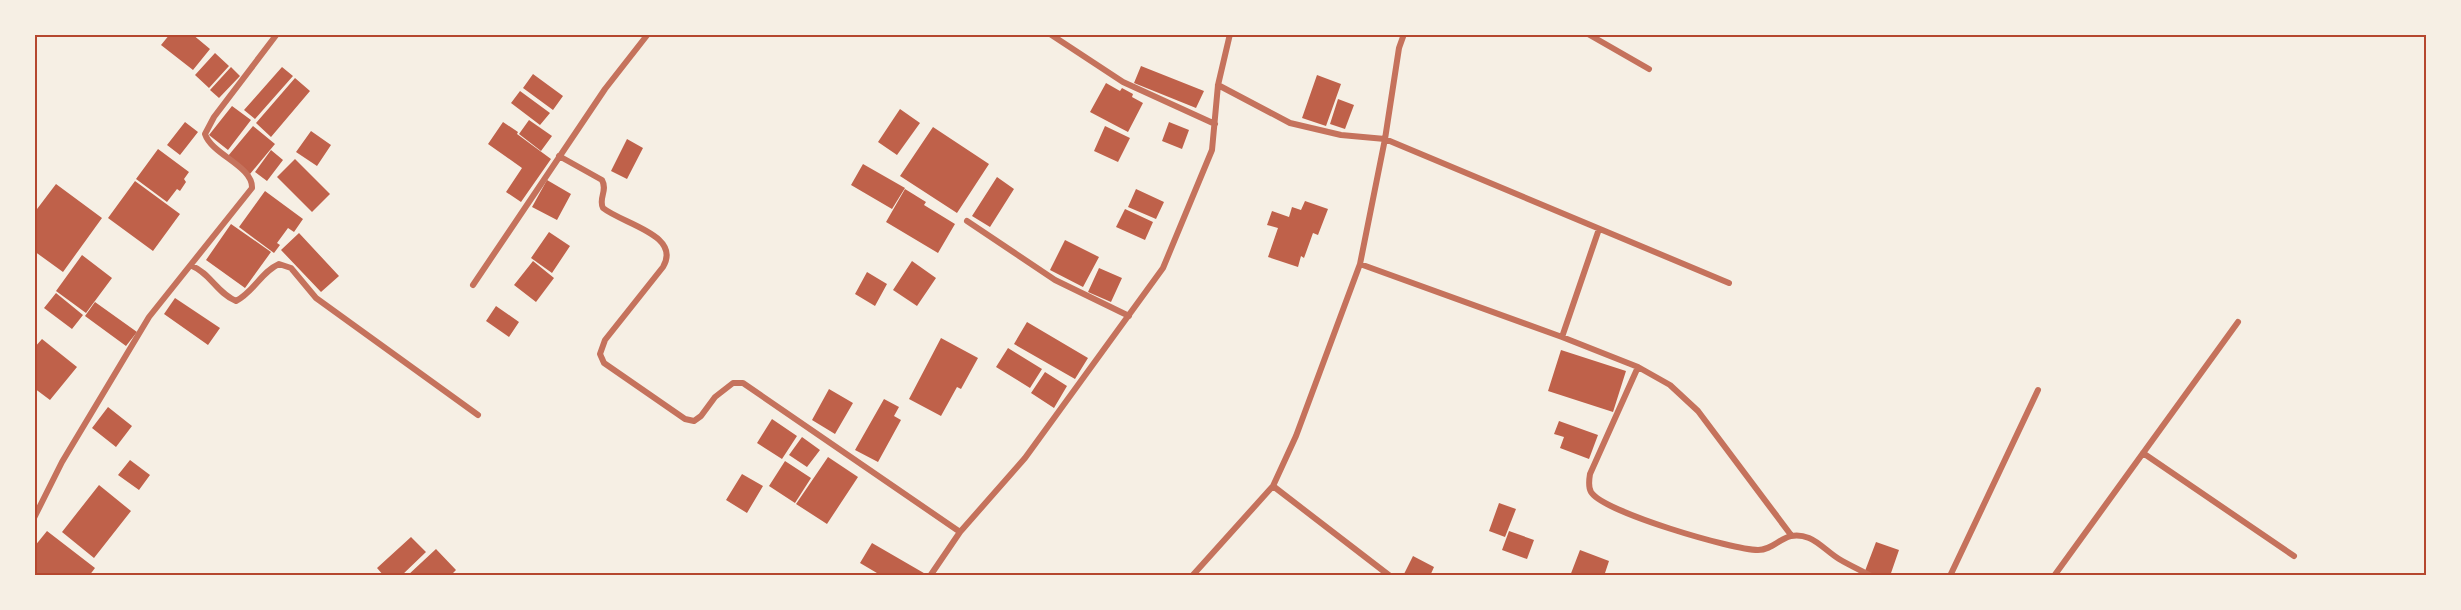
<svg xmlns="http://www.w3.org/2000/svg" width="2461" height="610" font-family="'DM Sans',sans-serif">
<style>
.building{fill:#bf614a}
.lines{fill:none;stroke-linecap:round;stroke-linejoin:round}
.minor{stroke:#c5725c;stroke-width:6}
.neatline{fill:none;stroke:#b5482f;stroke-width:2}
</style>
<rect width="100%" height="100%" fill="#f6efe4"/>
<path class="building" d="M170 34H192L210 49 193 70 161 45Z
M215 53 229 66 209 88 195 75Z
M1141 66 1204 91 1196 108 1134 83Z
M231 67 240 76 219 98 210 90Z
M282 67 293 76 255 119 244 110Z
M533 74 563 96 553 110 523 88Z
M1317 75 1341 84 1326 126 1302 118Z
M295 78 310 91 271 137 256 123Z
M1106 83 1120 91 1122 88 1133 94 1132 97 1143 103 1128 132 1090 112Z
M520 91 550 113 540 125 511 103Z
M1338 99 1354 105 1345 129 1330 124Z
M232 106 251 120 228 150 209 135Z
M900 109 920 123 897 155 878 142Z
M529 120 552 136 541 151 519 134Z
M185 122 198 132 180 155 167 145Z
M503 122 518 132 517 134 551 159 521 202 506 192 522 168 488 144Z
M1169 122 1189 130 1182 149 1162 141Z
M253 126 275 144 250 174 228 156Z
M1105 126 1130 138 1118 162 1094 151Z
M933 127 989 164 957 213 900 176Z
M311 131 331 145 317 166 296 152Z
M627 139 643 148 627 179 611 171Z
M158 149 189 172 184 179 186 182 180 191 177 189 167 202 136 179Z
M271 150 283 160 267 181 255 172Z
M295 159 330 194 312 212 277 177Z
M863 164 905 188 892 209 851 185Z
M997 177 1014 189 990 227 972 216Z
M547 180 571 194 557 220 532 207Z
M135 181 180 214 153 251 108 218Z
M56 184 102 218 63 272 34 251V213Z
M905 189 926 202 924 205 955 224 938 253 886 222Z
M1136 189 1164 202 1156 219 1128 207Z
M265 191 303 219 294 232 288 228 277 243 280 245 274 253 239 227Z
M1305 201 1328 209 1318 235 1313 233 1304 258 1301 256 1298 267 1268 257 1278 228 1267 225 1272 211 1289 217 1292 207 1301 210Z
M1125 209 1153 222 1145 240 1116 227Z
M231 224 271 252 245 288 206 260Z
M549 232 570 246 552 273 531 258Z
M299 233 339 276 321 292 281 250Z
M1065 240 1099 257 1083 287 1050 270Z
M82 255 112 278 86 313 56 291Z
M533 261 554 278 536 302 514 285Z
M912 261 936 278 917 306 893 290Z
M1099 268 1122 278 1111 302 1088 292Z
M867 272 887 284 875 306 855 294Z
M56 293 83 315 72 329 44 308Z
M175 298 220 328 208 345 164 314Z
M95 302 137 332 126 346 85 316Z
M496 306 519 322 509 337 486 321Z
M1027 322 1088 358 1075 379 1014 344Z
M941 338 978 358 961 389 957 387 941 416 909 399Z
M42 339 77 367 50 400 34 388V348Z
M1008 348 1042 369 1030 388 996 367Z
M1561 350 1626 371 1613 412 1548 391Z
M1045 372 1067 386 1054 408 1031 393Z
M829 389 853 403 835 434 812 420Z
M884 399 899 407 894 416 901 420 878 462 855 450Z
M108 407 132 426 116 447 92 428Z
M772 419 797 436 782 459 757 443Z
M1559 421 1598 435 1589 459 1560 448 1564 437 1554 434Z
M802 437 820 450 807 467 789 455Z
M828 457 858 477 827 524 796 504Z
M130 460 150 475 139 490 118 475Z
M785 461 811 478 795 503 769 486Z
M742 474 763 486 747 513 726 500Z
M99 485 131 511 94 558 62 532Z
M1499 503 1516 509 1505 537 1489 531Z
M47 531 95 568 89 576H34V547Z
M1509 531 1534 540 1527 559 1502 550Z
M411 537 426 552 401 576H384L377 568Z
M1876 542 1899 550 1890 576H1878L1865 571Z
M872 543 929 576H882L860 563Z
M436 549 456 570 450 576H407Z
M1580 550 1609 561 1604 576H1570Z
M1413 556 1434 567 1430 576H1403Z"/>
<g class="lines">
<path class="minor" d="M1050 34 1123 82 1215 124
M1588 34 1649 69
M1218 85 1290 123 1341 135 1385 139 1729 283
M559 156 602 180C608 191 598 198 603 208 623 224 682 235 663 267L605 340 600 354 604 363 685 419 694 421 701 416 715 397 733 383H743L960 532
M967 221 1055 280 1129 316
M1360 264 1562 337 1638 367 1670 385 1698 411 1791 535
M192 266C210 273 217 293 236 301 254 292 261 272 279 264L291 268 316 298 478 415
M473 285 605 89 648 34
M1562 337 1599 229
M1638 367 1590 474C1589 480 1588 487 1591 492 1603 512 1733 550 1758 550 1777 550 1784 528 1809 538 1819 542 1829 553 1839 559 1849 565 1860 570 1871 576
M2143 453 2294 556
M1273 486 1390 576
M34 518 62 462 149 317 252 188C253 166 212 155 205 134L214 117 277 34
M930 576 960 532 1025 458 1163 268 1212 150 1218 85 1230 34
M1192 576 1273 486 1296 436 1360 264 1385 139 1399 48 1404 34
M1950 576 2038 390
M2054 576 2238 322"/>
</g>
<rect width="2461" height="610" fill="none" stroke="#f6efe4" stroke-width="72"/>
<rect x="36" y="36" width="2389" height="538" class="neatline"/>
</svg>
